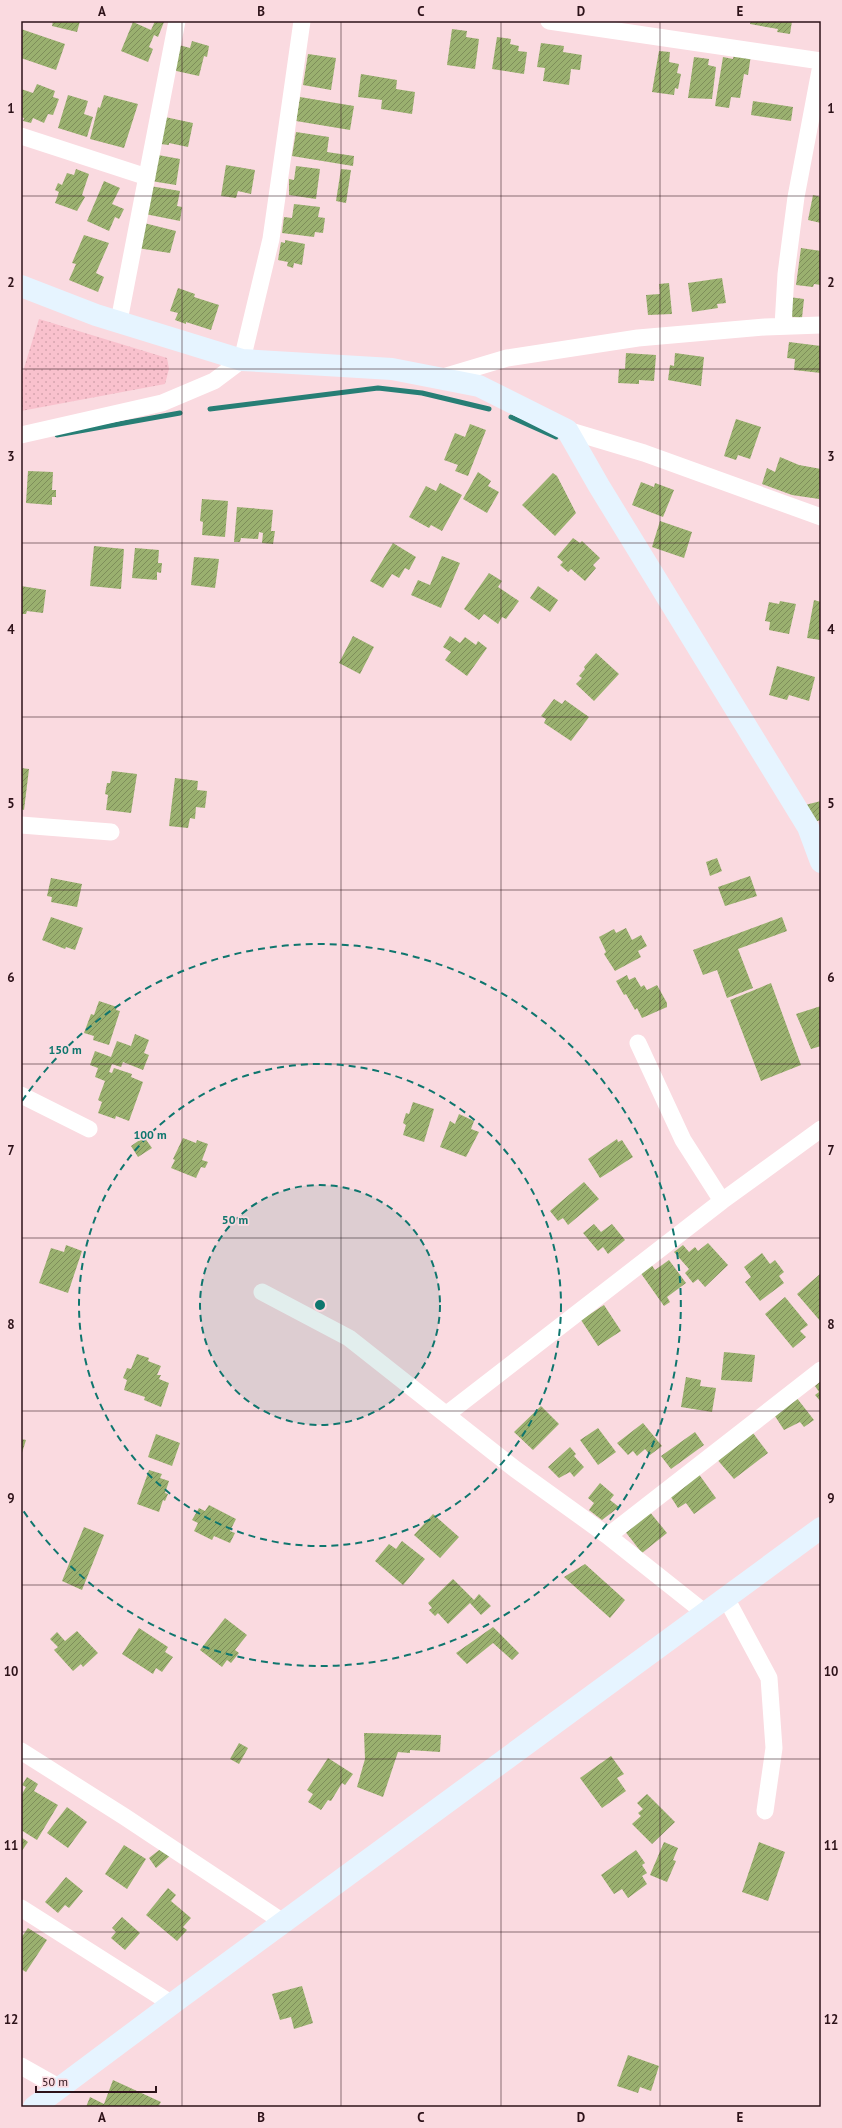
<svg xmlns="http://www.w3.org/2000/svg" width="842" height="2128" font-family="'PT Sans',sans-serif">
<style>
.garden{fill:url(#garden-dots)}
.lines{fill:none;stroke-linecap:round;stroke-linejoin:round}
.stream{stroke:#277e75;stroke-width:5}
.building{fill:url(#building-hatch)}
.street{stroke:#fff;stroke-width:17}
.secondary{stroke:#e6f4ff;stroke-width:22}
.grid{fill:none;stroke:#2d1219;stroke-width:1;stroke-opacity:0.55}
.ring{fill:none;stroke:#0f766e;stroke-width:2;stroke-dasharray:7 5}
.centre{fill:#0f766e;stroke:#fadae0;stroke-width:2}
.ring-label{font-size:12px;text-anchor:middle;font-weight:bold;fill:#0f766e;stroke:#fadae0;stroke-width:3.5;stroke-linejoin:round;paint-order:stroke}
.neatline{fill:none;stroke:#2d1219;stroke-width:1.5}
.grid-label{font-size:13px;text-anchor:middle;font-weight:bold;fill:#2d1219}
</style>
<defs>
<pattern id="garden-dots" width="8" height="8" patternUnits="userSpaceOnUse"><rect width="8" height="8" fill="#f9c1cd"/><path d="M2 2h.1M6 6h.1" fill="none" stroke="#d6a5af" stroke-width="1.8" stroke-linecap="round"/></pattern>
<pattern id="building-hatch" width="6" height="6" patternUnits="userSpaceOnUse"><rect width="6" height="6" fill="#9ab06f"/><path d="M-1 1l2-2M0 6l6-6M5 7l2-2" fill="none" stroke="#7e8e5a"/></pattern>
</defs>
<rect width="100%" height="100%" fill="#fadae0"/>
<path class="garden" d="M39 319 167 358 169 369 165 384 21 411V378Z"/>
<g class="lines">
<path class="stream" d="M210 409 378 388 422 393 489 409
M511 417 556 437
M57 435 180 413"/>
</g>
<path class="building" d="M53 21H80L77 32 52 26Z
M155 21 164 22 158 37 154 35 149 47 153 49 148 62 121 51 133 22 151 30Z
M751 21H792L790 34 777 32 778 29 750 24Z
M21 29 65 44 56 70 21 58Z
M452 29 467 31 466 37 479 39 475 69 447 65Z
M497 37 511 39 510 44 519 46 518 51 527 52 524 74 492 69Z
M192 41 209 46 207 57 204 56 199 76 172 70 179 45 190 48Z
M541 43 564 46 563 52 582 55 580 70 571 69 569 85 543 81 545 68 537 67Z
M659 51 670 52 669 62 679 64 677 73 681 74 678 89 675 88 674 95 652 92Z
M734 52 751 55 748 75 744 74 740 98 731 97 729 108 715 106 723 57 733 59Z
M308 54 336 58 331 90 303 85Z
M694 57 709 59 708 65 716 67 712 99 688 98Z
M361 74 397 80 396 89 415 92 412 114 381 109 382 100 358 97Z
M37 84 55 91 53 97 59 99 53 115 48 114 44 123 33 118 31 123 23 121 24 118 21 117V89L33 93Z
M68 95 88 101 84 114 93 117 87 137 58 128Z
M104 95 138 104 124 148 90 139 98 107 100 108Z
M300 97 354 106 350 130 296 121Z
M753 101 793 107 791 121 751 115Z
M165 117 193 123 188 147 169 143V145L160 144Z
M296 132 329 137 327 152 354 156 353 166 292 156Z
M158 155 180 159 176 185 151 181Z
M226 165 255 170 251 194 238 191 236 198 221 196Z
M296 166 320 169 316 199 289 195V179L294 180Z
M76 169 89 174 82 195 85 197 77 211 55 203 59 192 55 190 58 183 62 185 67 173 74 175Z
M341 169 351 170 346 203 336 201Z
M104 181 120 188 112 204 124 209 119 219 115 217 109 231 87 221Z
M150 186 180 191 177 206 182 207 180 221 145 214Z
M813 195 821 197V223L808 220Z
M294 204 320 207 318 217 325 218 323 233 315 232 314 237 282 233 284 217 292 218Z
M144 223 176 231 170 253 137 248Z
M84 235 109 243 96 273 104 277 98 292 69 280 76 264 72 263Z
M285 240 305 244 302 265 294 263 293 268 287 266 288 262 278 260 281 242 285 243Z
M801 248 821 251V285L814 284 813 287 796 285Z
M722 278 726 303 717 304 718 308 692 312 688 283Z
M669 283 672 314 648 315 646 295 660 294 659 284Z
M178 288 195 294 194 297 219 305 211 330 186 322V324L175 320 178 313 170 311Z
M789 297 804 299 802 318 787 316Z
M789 342 821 346V373L794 370 795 359 787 358Z
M626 353 656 355 654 381 639 380V384L618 383 619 369H625Z
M675 353 704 357 701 386 668 380 670 365 674 366Z
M736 419 761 427 750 459 738 455 736 460 724 456Z
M470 424 486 430 468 476 455 471 458 465 444 460 455 433 465 437Z
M780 457 799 465 821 469 819 499 792 495 762 484 767 468 775 472Z
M28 471 53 472 52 490H56V497H52V505L26 503Z
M478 472 491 481 488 486 499 492 487 513 463 499Z
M553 473 557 476 576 513 555 536 522 505Z
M641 482 654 487 655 483 674 490 663 517 632 505Z
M440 483 462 495 442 531 431 525 429 528 409 517 426 486 436 491Z
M202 499 228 501 225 537 202 535 203 522 200 521Z
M237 507 273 510 271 531H275L273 544 262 543 263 533 259 532 258 539 241 538 240 542H234Z
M660 521 692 532 684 558 652 547Z
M573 538 580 543 582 541 600 558 593 565 596 568 585 581 571 569 568 572 560 565 563 562 557 557Z
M393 543 416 557 409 570 405 568 399 578 392 574 383 588 370 581Z
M94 546 124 549 121 589 90 586Z
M135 548 159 550 158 563H162L161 573 157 572V580L132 578Z
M442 556 460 563 441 608 411 595 418 580 430 585Z
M194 557 219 559 215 588 191 585Z
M489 573 502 581 498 587 519 601 506 619 502 617 498 624 484 614 479 620 464 609Z
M21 586 46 590 43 613 27 611 26 614H21Z
M538 586 558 600 550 612 530 598Z
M814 600 821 602V640L807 638Z
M780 601 796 604 789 634 769 630 770 622 765 621 769 602 779 604Z
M353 636 374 647 360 674 339 663Z
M450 636 460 643 465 637 476 645 478 641 487 648 467 676 445 660 451 652 443 647Z
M596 653 619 674 594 701 576 684 582 678 579 676 585 669 584 667Z
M777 666 815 677 809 701 789 695 787 700 769 695Z
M554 699 562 704 565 700 589 717 571 741 544 723 546 719 541 716Z
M21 768 29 769 24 810 21 809Z
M112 771 137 774 131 813 106 810 108 795 105 794 107 783H110Z
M175 778 198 781 197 790 207 791 205 808 196 807 195 819 190 818 188 828 169 826Z
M821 801V820L810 823 805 805Z
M717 858 722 871 710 876 706 862Z
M750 876 757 896 725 906 718 887Z
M51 878 82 884 77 907 51 902 52 897 47 896Z
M51 917 83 928 75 950 66 947 65 949 42 940Z
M782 917 787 931 738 949 753 988 727 998 717 970 703 975 693 950Z
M626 928 632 940 641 935 647 946 638 951 641 957 615 971 604 954 606 952 599 937 614 929 616 933Z
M627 975 629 980 635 977 641 987 644 985 647 990 657 985 667 1003V1007L642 1018 637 1008 635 1010 626 994 624 995 616 981Z
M771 983 801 1065 761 1081 730 1000Z
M99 1001 117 1007 116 1010 120 1011 109 1045 93 1040 94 1036 84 1033 91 1014 94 1015Z
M821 1006V1046L811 1049 796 1014Z
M135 1034 149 1040 144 1053 149 1055 143 1070 123 1062 121 1067 112 1064 109 1072 112 1073 114 1068 132 1074 131 1077 143 1082 129 1121 116 1116 115 1119 98 1113 102 1102 98 1100 105 1081 95 1077 98 1068 90 1065 95 1051 111 1057 117 1041 131 1046Z
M413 1102 434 1109 424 1142 403 1135 406 1125 403 1123 406 1113 409 1114Z
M459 1114 474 1121 471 1129 479 1132 466 1157 440 1147 450 1121 455 1124Z
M144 1137 152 1148 138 1157 131 1146Z
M183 1138 196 1143 197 1140 208 1144 202 1160 208 1162 205 1168 201 1167 196 1178 171 1168 175 1160 173 1159Z
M617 1139 618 1142 622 1140 633 1157 600 1178 588 1159Z
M584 1182 599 1199 568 1225 563 1218 558 1221 550 1211Z
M594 1224 601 1232 612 1224 625 1240 608 1254 603 1247 598 1251 583 1233Z
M708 1243 728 1265 705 1287 698 1279 693 1283 685 1273 689 1269 674 1252 683 1245 689 1252 695 1247 698 1251Z
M66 1245 82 1251 68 1293 39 1283 51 1248 64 1252Z
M762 1253 770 1264 775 1260 784 1272 779 1276 784 1283 760 1301 745 1282 751 1277 744 1267Z
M669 1260 686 1283 667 1297 670 1302 664 1306 640 1272 651 1264 655 1270Z
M820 1274 821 1275V1322L797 1294Z
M785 1297 808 1325 800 1331 806 1337 793 1348 765 1314Z
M604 1305 621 1331 598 1346 581 1320Z
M724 1352 755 1355 752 1382 721 1380Z
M137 1354 149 1358 148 1361 161 1366 157 1375H161L159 1379 169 1383 161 1407 144 1400 145 1397 124 1390 127 1380 123 1378 127 1368 131 1369Z
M686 1377 701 1380 700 1386 716 1388 712 1412 681 1407Z
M821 1381V1402L815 1395 819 1392 815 1386Z
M796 1397 814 1420 804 1427 800 1422 784 1430 773 1413Z
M541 1406 559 1424 533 1450 514 1432Z
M643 1423 662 1446 650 1455 645 1449 637 1456 633 1451 628 1455 617 1443Z
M598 1428 616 1452 598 1465 580 1440Z
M750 1429 768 1453 734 1479 715 1457Z
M695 1432 704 1445 671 1469 661 1456Z
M156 1434 180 1443 172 1466 148 1457Z
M21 1439 26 1440 21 1456Z
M570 1447 576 1454 574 1456 584 1467 574 1477 570 1472 559 1478 548 1467Z
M149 1470 162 1474 160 1478 169 1481 165 1493 168 1494 165 1501 163 1500 159 1512 137 1504Z
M698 1473 716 1498 694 1514 686 1503 678 1508 669 1494Z
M600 1483 614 1495 610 1500 619 1507 602 1520 589 1510 594 1503 588 1498Z
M209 1505 236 1519 230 1531 235 1533 230 1543 214 1536 212 1540 194 1531 198 1523 192 1520 199 1508 205 1511Z
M649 1511 667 1533 642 1553 624 1530Z
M433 1514 459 1537 440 1558 414 1535Z
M84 1527 104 1535 82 1590 62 1581Z
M402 1541 425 1559 403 1585 375 1561 389 1544 396 1549Z
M585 1564 625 1600 610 1618 564 1577Z
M453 1579 474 1600 479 1594 491 1606 481 1615 470 1603 448 1624 438 1613 435 1616 429 1610 432 1608 428 1603Z
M225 1618 247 1635 235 1650 239 1653 231 1663 227 1660 222 1667 200 1650Z
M493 1627 519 1653 512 1660 493 1643 467 1664 456 1653Z
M139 1628 168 1647 165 1652 173 1657 162 1672 156 1668 153 1674 122 1654Z
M77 1631 98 1653 83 1667 81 1664 73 1671 54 1650 58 1647 50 1639 57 1632 65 1641Z
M364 1733 441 1735 440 1752 410 1750V1753L398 1752 383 1797 357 1787 365 1759Z
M239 1743 248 1748 239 1764 230 1759Z
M611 1756 624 1774 617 1778 626 1791 602 1808 580 1778Z
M328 1758 353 1774 345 1785 342 1783 331 1801 328 1800 321 1810 308 1802 313 1794 307 1790Z
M27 1777 38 1784 34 1791 58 1805 37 1840 21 1830V1796L26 1787 22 1785Z
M647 1794 675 1822 652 1844 632 1824 641 1816 638 1813 643 1809 637 1803Z
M67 1807 87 1822 68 1848 47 1833Z
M21 1837 28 1842 21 1852Z
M664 1842 678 1848 673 1860 676 1861 667 1882 650 1875Z
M759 1842 785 1852 768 1901 742 1892Z
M124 1845 146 1859 127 1889 105 1874Z
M163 1847 172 1854 156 1868 149 1858Z
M636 1850 645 1863 642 1865 647 1873 642 1876 647 1884 628 1898 622 1889 614 1894 601 1875Z
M66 1877 83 1891 69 1908 65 1905 58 1913 45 1902Z
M168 1888 176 1895 171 1901 191 1918 183 1927 187 1930 177 1941 146 1915Z
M122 1917 140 1933 125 1950 111 1938 116 1932 112 1928Z
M28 1928 47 1940 26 1972 21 1969V1938Z
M302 1986 313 2023 294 2029 291 2017 280 2020 272 1994Z
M628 2055 659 2066 651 2091 640 2087 638 2093 617 2086Z
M113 2080 161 2102 158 2107H86L90 2097 104 2104Z"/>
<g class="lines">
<path class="street" d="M549 21 821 61
M21 136 147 177
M119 321 177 21
M783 326 786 274 796 197 821 65
M440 378 507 358 638 338 765 327 821 325
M567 430 644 453 821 517
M21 435 162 403 214 381 242 360 271 239 302 21
M21 825 111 832
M638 1043 683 1140 722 1201
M21 1095 89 1129
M262 1292 349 1338 515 1469 608 1536 705 1613
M447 1414 722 1201 821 1129
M608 1536 821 1370
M726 1598 769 1678 774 1748 765 1811
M21 1751 125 1817 283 1922
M21 1908 172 2004
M21 2066 60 2088"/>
<path class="secondary" d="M21 286 96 315 242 360 392 369 479 386 567 430 599 486 808 827 821 862
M34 2107 180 1998 821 1528"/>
</g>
<path class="grid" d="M182 21V2107M341 21V2107M501 21V2107M660 21V2107M21 196H821M21 369H821M21 543H821M21 717H821M21 890H821M21 1064H821M21 1238H821M21 1411H821M21 1585H821M21 1759H821M21 1932H821"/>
<circle cx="320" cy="1305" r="120" fill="#0f766e" fill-opacity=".12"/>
<g class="ring">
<circle cx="320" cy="1305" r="120"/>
<circle cx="320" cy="1305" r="241"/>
<path d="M22 1101A361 361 0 1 1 22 1509"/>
</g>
<circle cx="320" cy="1305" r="6" class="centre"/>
<g class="ring-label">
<text x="65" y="1054">150 m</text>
<text x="150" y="1139">100 m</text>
<text x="235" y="1224">50 m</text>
</g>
<rect width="842" height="2128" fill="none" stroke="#fadae0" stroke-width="44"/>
<path d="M36 2086v6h120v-6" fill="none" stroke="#2d1219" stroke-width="2"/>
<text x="42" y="2086" font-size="12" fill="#2d1219" stroke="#fadae0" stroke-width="3" paint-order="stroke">50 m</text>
<rect x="22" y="22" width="798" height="2084" class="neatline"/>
<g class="grid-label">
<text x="102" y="16">A</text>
<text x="261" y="16">B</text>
<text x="421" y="16">C</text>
<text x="581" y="16">D</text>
<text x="740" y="16">E</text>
<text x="11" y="113">1</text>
<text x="831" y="113">1</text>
<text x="11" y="287">2</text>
<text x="831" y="287">2</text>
<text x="11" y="461">3</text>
<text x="831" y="461">3</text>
<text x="11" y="634">4</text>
<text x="831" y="634">4</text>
<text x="11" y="808">5</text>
<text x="831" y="808">5</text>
<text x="11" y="982">6</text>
<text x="831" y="982">6</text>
<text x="11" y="1155">7</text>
<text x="831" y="1155">7</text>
<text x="11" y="1329">8</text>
<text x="831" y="1329">8</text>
<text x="11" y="1503">9</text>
<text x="831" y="1503">9</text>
<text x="11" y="1676">10</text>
<text x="831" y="1676">10</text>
<text x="11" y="1850">11</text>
<text x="831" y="1850">11</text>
<text x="11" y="2024">12</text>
<text x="831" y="2024">12</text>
<text x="102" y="2122">A</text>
<text x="261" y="2122">B</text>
<text x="421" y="2122">C</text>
<text x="581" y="2122">D</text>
<text x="740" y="2122">E</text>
</g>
</svg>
